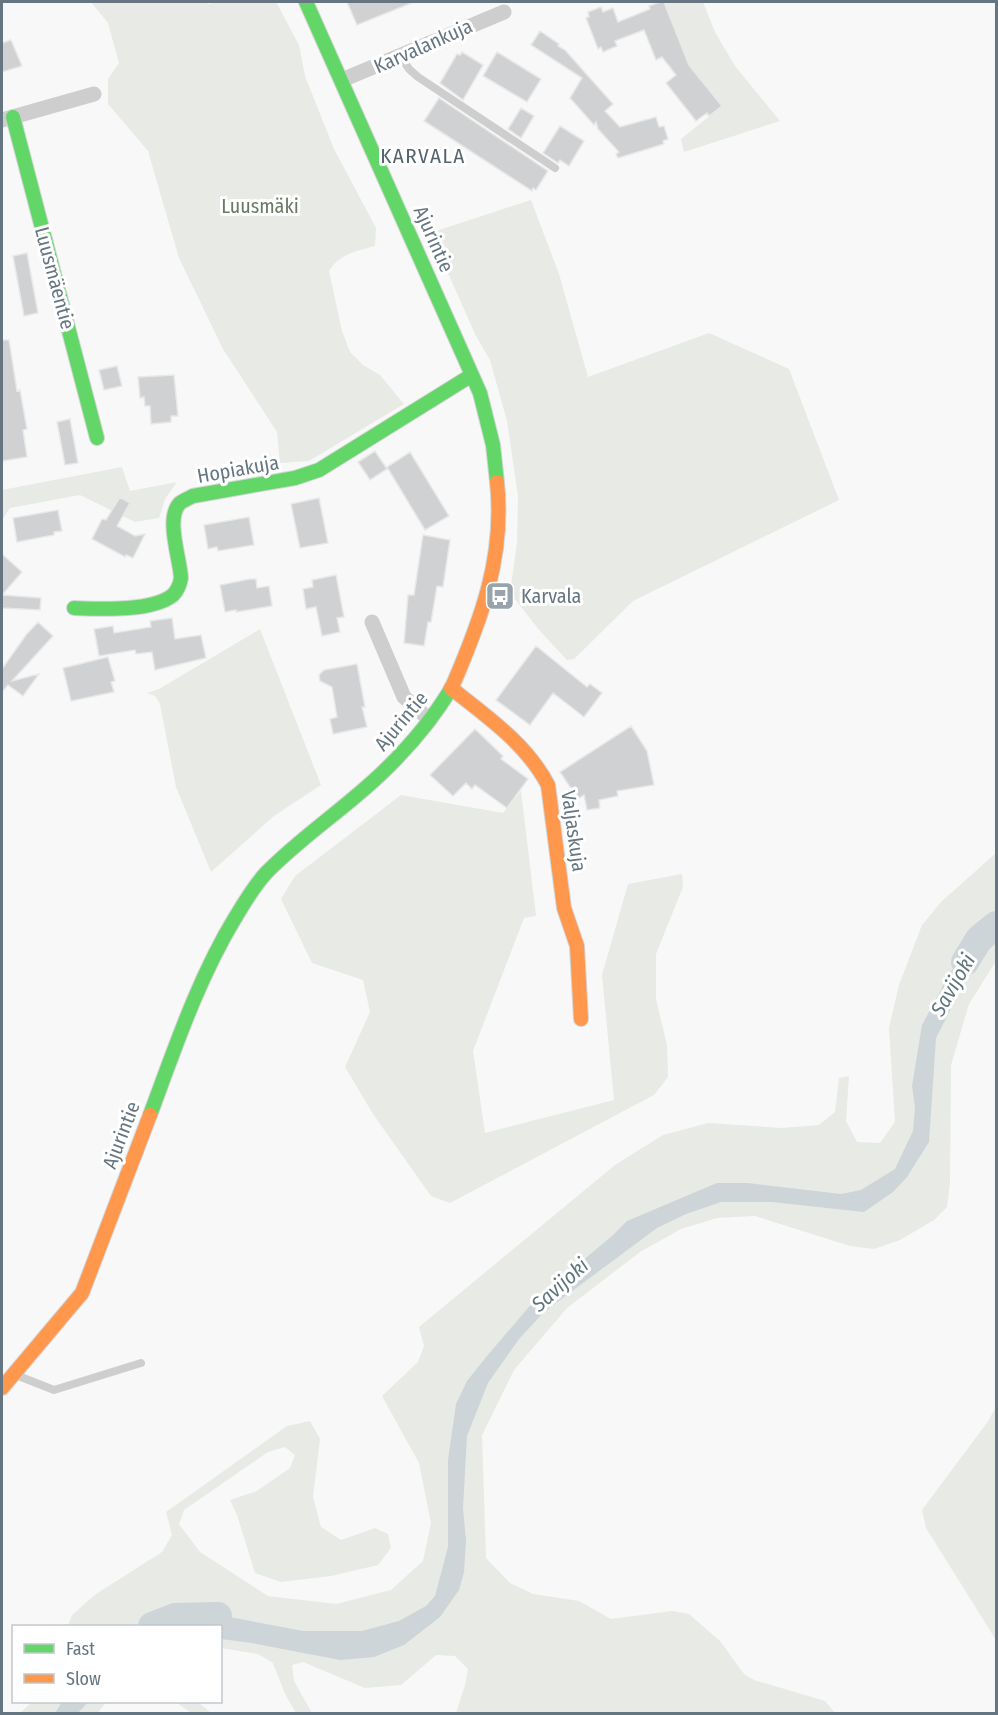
<svg xmlns="http://www.w3.org/2000/svg" width="998" height="1715" font-family="'Fira Sans Condensed',sans-serif">
<style>
.green{fill:#e7eae5}
.water{fill:#cdd5d8}
.lines{fill:none;stroke-linecap:round;stroke-linejoin:round}
.river{stroke:#cdd5d8;stroke-width:28}
.building{fill:#cfd1d2;stroke:#e8e8e8;stroke-width:1.5}
.fast-casing{stroke:#d4d5d6;stroke-width:16}
.slow-casing{stroke:#d4d5d6;stroke-width:16}
.lane{stroke:#cececf;stroke-width:8}
.street{stroke:#cececf;stroke-width:15}
.fast{stroke:#63d668;stroke-width:14}
.slow{stroke:#ff974d;stroke-width:14}
.labels{text-anchor:middle;dominant-baseline:central;stroke-width:6;stroke-linejoin:round;paint-order:stroke}
.street-label{font-size:20px;fill:#657682;stroke:#fff}
.park-label{font-size:20px;fill:#687a63;stroke:#fff}
.poi-label{font-size:20px;fill:#657682;stroke:#fff;text-anchor:start}
.neighbourhood-label{font-size:21px;letter-spacing:1.5px;fill:#56646d;stroke:#fff}
.water-label{font-size:21px;font-style:italic;fill:#5f757c;stroke:#fff}
</style>
<rect width="100%" height="100%" fill="#f8f8f8"/>
<path class="green" d="M91 2H205L209 4 215 2H276L299 45 305 76 334 149 376 228 375 246C357 251 339 254 329 271L342 331 350 352 363 365 380 375 404 404 309 461 280 463 277 432 223 349 179 258 148 151 108 104V79L119 63 108 23Z
M664 2H703L715 32 735 66 780 121 684 152 681 139 722 106 686 62Z
M531 200 559 274 588 377 709 333 789 369 839 500 633 601 574 659 567 660 540 631 510 593 517 543 518 496 507 421 490 360 476 336 430 233Z
M122 467 130 491 177 482 165 499 159 518 135 522 80 495 10 508 2 520V490Z
M260 629 321 785 274 816 211 872 176 787 160 704 155 696 147 693 159 689Z
M521 791 536 916 524 918 473 1051 485 1133 614 1100 602 975 628 884 682 874 683 887 656 954V999L667 1045 668 1077 654 1095 450 1203 431 1196 373 1114 345 1067 370 1012 363 980 312 963 281 899 295 876 401 795 503 813Z
M996 853V961L969 1004 951 1065 950 1182 947 1207 934 1220 900 1240 874 1249 850 1246 755 1216 717 1218 681 1229 640 1252 567 1308 514 1370 482 1435 486 1558 510 1583 533 1594 579 1601 611 1619 672 1611 689 1614 720 1641 744 1674 754 1680 825 1701 835 1713H456L465 1685 468 1669 455 1656 436 1655 401 1685 365 1688 303 1662 292 1665 294 1681 312 1713H296L285 1694 273 1663 258 1654 221 1648 220 1626H68L72 1615 96 1594 162 1552 172 1535 166 1512 287 1426 310 1421 320 1439 313 1497 321 1527 341 1540 375 1528 388 1534 391 1548 378 1565 331 1576 281 1582 255 1573 237 1515 230 1500 257 1491 290 1468 295 1455 285 1447 268 1452 184 1510 179 1524 200 1552 268 1596 336 1604 391 1590 423 1561 431 1523 419 1463 382 1396 418 1362 424 1346 419 1327 615 1165 663 1135 708 1123 782 1128 819 1125 835 1112 839 1078 849 1076 846 1121 857 1142 880 1143 895 1122 889 1028 899 985 922 925 941 902Z
M996 1406V1640L926 1528 922 1510 989 1420Z
M32 1702H106L98 1713 19 1714Z
M176 1702H198L211 1713H191Z"/>
<path class="water" d="M996 924V943L971 964 961 981 955 1001 936 1038 929 1142 907 1177 893 1192 864 1212 772 1202H721L686 1214 657 1228 544 1312 519 1339 488 1383 467 1436 463 1508 466 1541 464 1572 459 1590 440 1617 404 1645 374 1657 340 1660 252 1643 221 1639 220 1626H151L181 1616 219 1615 303 1631H362L399 1621 426 1606 435 1596 448 1547V1460L456 1404 467 1381 487 1356 534 1301 612 1236 627 1221 717 1183H748L841 1194 861 1190 895 1169 913 1131 915 1108 912 1086 922 1025 955 964 970 944 980 933 989 932Z
M62 1702H88L78 1713H55Z"/>
<g class="lines">
<path class="river" d="M965 962 979 939 996 925
M152 1626 175 1617 218 1616"/>
</g>
<path class="building" d="M347 2H414L357 25Z
M660 2H664L689 65 722 106 709 116 707 113 696 121 666 83 676 75 662 57 656 60 644 30 615 41 617 46 603 52 601 47 598 49 586 18 589 17 588 12 601 7 603 12 613 8 618 22 650 9 649 6Z
M540 31 559 44 558 46 565 50 613 104 605 111 620 127 656 117 659 127 664 126 668 139 663 141 664 144 618 158 616 154 619 152 598 129 596 122 594 125 570 98 582 78 531 45Z
M11 40 22 66 2 72V43Z
M462 52 483 65 463 100 440 83 457 54 460 55Z
M497 52 541 79 527 102 483 76Z
M439 98 548 171 536 190 533 188 532 191 424 121Z
M521 108 534 116 521 138 508 129Z
M560 126 584 141 569 166 560 160 558 163 543 153Z
M27 253 38 313 24 316 13 256Z
M2 340H9L17 391 20 390 27 429 23 430 27 457 2 461Z
M117 366 122 386 104 390 99 370Z
M174 375 178 416H171V422L151 424 150 406H145L144 397 140 398 138 377Z
M70 419 78 463 65 465 57 422Z
M375 451 387 469 370 480 358 462Z
M410 452 449 516 425 530 387 467Z
M120 497 130 503 117 526 135 536 145 534 133 558 126 555 125 557 92 539 102 519 106 520Z
M319 498 328 543 300 548 291 504Z
M58 510 62 531 54 532V535L17 542 13 518Z
M249 517 254 545 218 551 217 547 208 549 204 525Z
M423 535 450 540 443 587 437 586 431 622H428L424 646 404 643 408 595H414Z
M2 554 22 572 2 595Z
M336 575 344 617 337 618 340 632 322 636 316 607 306 609 303 589 313 587 312 580Z
M250 579H256L257 588 269 586 272 606 236 612V610L225 612 220 585Z
M2 595 41 598 40 610 2 608Z
M172 618 175 639 201 635 206 658 155 670 152 652 136 654 135 650 99 656 94 629 113 626 114 633 151 627 150 621Z
M38 622 53 636 12 681 39 674 23 696 8 685 2 692V669L26 635Z
M536 646 587 687 590 684 602 693 584 717 553 693 530 725 496 700Z
M108 657 115 681 111 682 114 692 71 701 63 668Z
M357 664 365 707H362L367 727 333 734 330 719 337 717 332 687 320 681 319 675 324 670Z
M631 726 647 751 654 785 617 791 618 796 599 800 600 808 587 810 584 795 578 799 560 772Z
M475 729 503 756 501 759 528 779 507 808 475 785 472 789 466 783 453 796 430 775Z"/>
<g class="lines">
<g class="fast-casing">
<path id="fast" d="M306 2 480 393 493 445 497 482
M13 117 97 438
M74 608C100 609 152 612 173 595 178 590 180 584 181 578 180 558 165 518 180 503 184 500 189 498 193 496L295 478 319 470 472 375
M150 1115C175 1048 198 979 235 918 244 903 254 886 266 873 302 836 346 808 383 772 409 747 433 719 452 687"/>
</g>
<g class="slow-casing">
<path id="slow" d="M452 687C481 620 505 557 497 482
M451 688C487 717 526 743 548 785L564 908 577 946 581 1019
M2 1388 82 1293 150 1115"/>
</g>
<path class="lane" d="M401 57 409 69 418 77 555 168
M16 1375 54 1390 141 1363"/>
<path class="street" d="M342 80 504 12
M2 120 94 94
M372 622 404 697 430 720"/>
<use href="#fast" class="fast"/>
<use href="#slow" class="slow"/>
</g>
<defs>
<g id="bus-square" transform="scale(1.5)"><rect x="-9" y="-9" width="18" height="18" rx="4" fill="#98a4ab" stroke="#fff"/><path d="M-5-6H5V4H4V6H2V4H-2V6H-4V4H-5ZM-3.5-4V0h7V-4ZM-3.5 1.2v1.5H-2V1.2ZM2 1.2v1.5H3.5V1.2Z" fill="#fff"/></g>
</defs>
<g fill-rule="evenodd">
<use href="#bus-square" x="500" y="596"/>
</g>
<g class="labels">
<g class="street-label">
<text transform="translate(423 46) rotate(-24)">Karvalankuja</text>
<text transform="translate(434 239) rotate(66)">Ajurintie</text>
<text transform="translate(55 278) rotate(75)">Luusmäentie</text>
<text transform="translate(238 469) rotate(-10)">Hopiakuja</text>
<text transform="translate(401 721) rotate(-50)">Ajurintie</text>
<text transform="translate(574 831) rotate(82)">Valjaskuja</text>
<text transform="translate(121 1135) rotate(-69)">Ajurintie</text>
</g>
<g class="park-label">
<text x="260" y="206">Luusmäki</text>
</g>
<g class="poi-label">
<text x="521" y="596">Karvala</text>
</g>
<g class="neighbourhood-label">
<text x="423" y="156">KARVALA</text>
</g>
<g class="water-label">
<text transform="translate(953 985) rotate(-60)">Savijoki</text>
<text transform="translate(560 1285) rotate(-42)">Savijoki</text>
</g>
</g>
<rect width="998" height="1715" fill="none" stroke="#657682" stroke-width="6"/>
<rect x="12" y="1625" width="210" height="78" fill="#ffffff" stroke="#c1c8cd" stroke-width="1.5"/>
<rect x="24" y="1644" width="30" height="9" fill="#63d668" stroke="#c1c8cd" stroke-width="1.5"/>
<text x="66" y="1655" font-size="18" fill="#657682">Fast</text>
<rect x="24" y="1674" width="30" height="9" fill="#ff974d" stroke="#c1c8cd" stroke-width="1.5"/>
<text x="66" y="1685" font-size="18" fill="#657682">Slow</text>
</svg>
